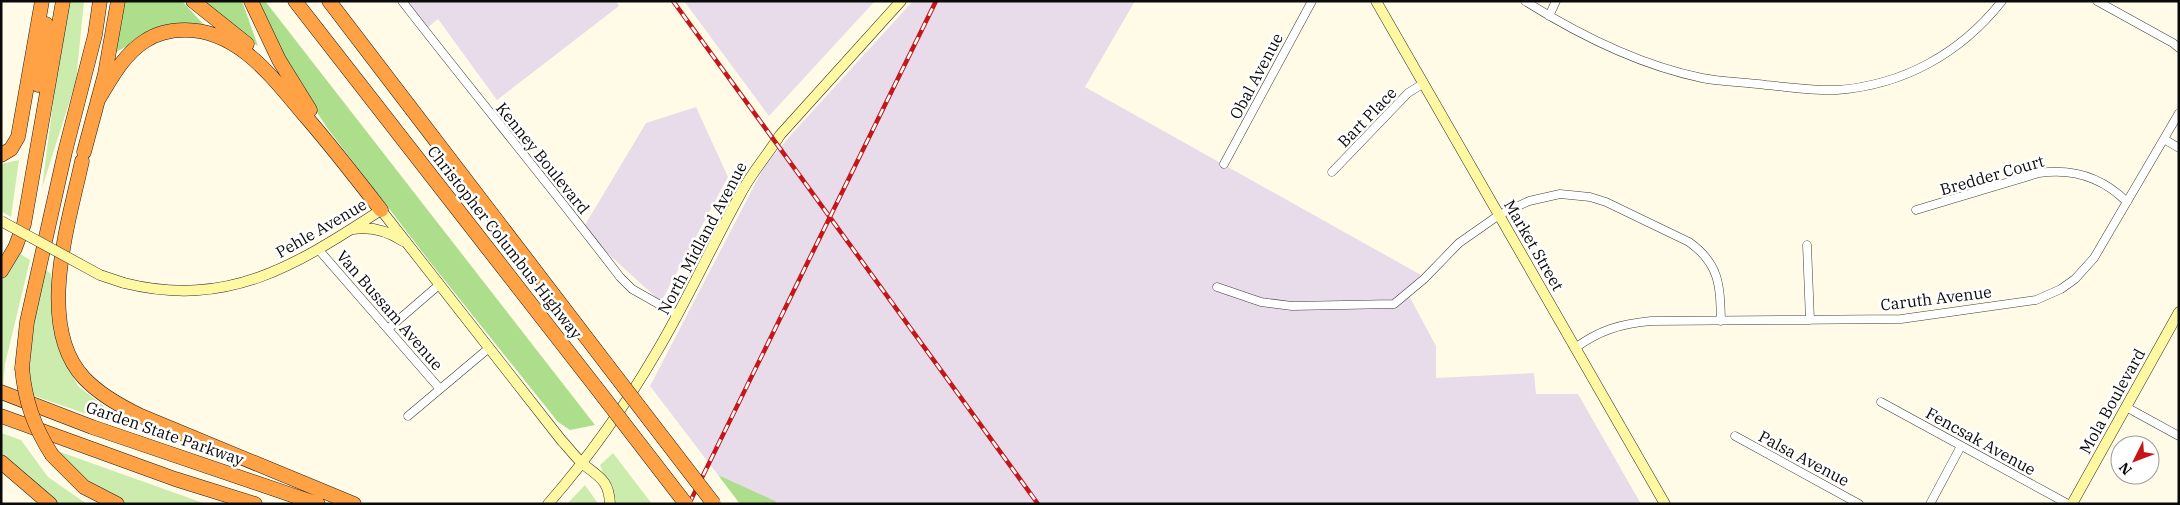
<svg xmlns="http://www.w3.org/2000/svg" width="2180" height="505" font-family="'IBM Plex Serif',serif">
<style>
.industrial{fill:#e9dcea}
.green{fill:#cbecad}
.forest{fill:#adde8b}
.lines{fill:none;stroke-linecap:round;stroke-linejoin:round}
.street-casing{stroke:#3d3d3d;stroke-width:9}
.secondary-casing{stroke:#2c2c2c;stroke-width:11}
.highway-casing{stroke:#1b1b1b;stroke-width:15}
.street{stroke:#fff;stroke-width:8}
.secondary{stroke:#fff8a2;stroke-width:10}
.highway{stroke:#ffa145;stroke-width:14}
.rail-casing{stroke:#c41719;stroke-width:4.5}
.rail{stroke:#fff;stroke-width:2.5;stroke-dasharray:8;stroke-linecap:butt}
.secondary-bridge-casing{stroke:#2c2c2c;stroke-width:11;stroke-linecap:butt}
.highway-bridge-casing{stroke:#1b1b1b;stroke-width:15;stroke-linecap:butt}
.secondary-bridge{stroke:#fff8a2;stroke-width:10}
.highway-bridge{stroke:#ffa145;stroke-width:14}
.labels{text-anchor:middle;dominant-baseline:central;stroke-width:5;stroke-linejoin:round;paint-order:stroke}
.street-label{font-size:16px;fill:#0a0a0a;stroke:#fff}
</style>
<rect width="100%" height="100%" fill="#fffbe7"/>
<path class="industrial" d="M402 1H616L619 6 497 100 438 19 426 29Z
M684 1H875L769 116Z
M913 1H1135L1085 87 1421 275 1407 292 1436 346V378L1534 373 1536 394H1578L1641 504H778L718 475 650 386 764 167 789 137Z
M696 107 728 177 661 302 582 230 646 123Z"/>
<path class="green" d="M69 1H84L76 81 42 188 65 10Z
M19 160 11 217 1 211V164Z
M19 253 30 260 5 364 3 387 1 386V281Z
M44 268 51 274 59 349 78 386 114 414 153 437 29 394 32 311Z
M1 433 21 440 48 477 87 504H59L1 457Z
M38 444 206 504H129L87 493 54 468Z
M613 453 652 504H615L600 465Z
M585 485 597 502 596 504H567Z"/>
<path class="forest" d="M124 1H182L205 26 161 29 116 52Z
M200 1H242L258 46 229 27Z
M257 1H265L595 425 570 430 558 422 430 262 328 129 280 57Z
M718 475 775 501 778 504H740Z"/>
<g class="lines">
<g class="street-casing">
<path id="street" d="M402 1C474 94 549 184 620 277L632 289 678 315
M1525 1C1579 35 1639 65 1702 78 1722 82 1745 82 1766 85 1789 87 1813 91 1837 90 1904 85 1961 53 2002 1
M2097 1 2173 43 2179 48
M1549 16 1556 1
M2164 139 2179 148
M1224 164 1312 1
M1332 172 1408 93 1424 83
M1916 210 2039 173C2073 168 2102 177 2127 202
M1807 245 1810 320
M318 249 440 389
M1217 287 1261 302 1292 306 1394 304 1424 279 1459 243 1499 215 1529 201 1560 194 1590 197 1606 202 1689 242C1720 264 1720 286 1721 321
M389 328 440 284
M1575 348C1600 330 1620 324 1651 321L1901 319 2036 300 2061 289 2075 279 2094 258 2179 113
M1881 402 2068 504
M2126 407 2179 436
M408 416 489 348
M1735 436 1859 504
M1930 504 1961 446"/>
</g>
<g class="secondary-casing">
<path id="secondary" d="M1376 1 1665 504
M353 229C372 226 388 231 403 241
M124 283C229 309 296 265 381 210L562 441C569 448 575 457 583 464 599 477 609 480 610 504
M548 504C589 457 625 406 656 353 687 301 711 247 740 195 751 173 767 156 780 135L901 1
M2072 504 2179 312"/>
</g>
<g class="highway-casing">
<path id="highway" d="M193 1 247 44
M251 1 279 60 310 110
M295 1 595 386
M329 1 608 366
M38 85 46 24
M98 100C111 79 123 55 145 41 157 33 171 30 185 30 240 30 274 80 307 118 333 148 357 179 381 210
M84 152 105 74 118 1
M1 155 11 149 18 137 42 1
M82 161C69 222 35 326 84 378 100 395 120 406 141 416L354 504
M1 271 15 248 24 224 63 1
M22 368 27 322 65 152 95 35 100 1
M1 392 92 427 318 504
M1 416 175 479 255 504
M52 455 84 487 117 504
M1 462 50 504"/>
</g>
<use href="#street" class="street"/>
<use href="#secondary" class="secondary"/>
<use href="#highway" class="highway"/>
<g class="rail-casing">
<path id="rail" d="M673 1 1038 504
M689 504 936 1"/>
</g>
<use href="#rail" class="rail"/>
<g class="secondary-bridge-casing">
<path id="secondary-bridge" d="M1 221 100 275 124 283"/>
</g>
<g class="highway-bridge-casing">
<path id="highway-bridge" d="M608 366 714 504
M22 368C25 401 34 427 52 455
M595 386 686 504"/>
</g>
<use href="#secondary-bridge" class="secondary-bridge"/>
<use href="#highway-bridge" class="highway-bridge"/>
</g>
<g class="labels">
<g class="street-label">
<text transform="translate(1256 76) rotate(-62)">Obal Avenue</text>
<text transform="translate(1367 117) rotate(-46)">Bart Place</text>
<text transform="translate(543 158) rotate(51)">Kenney Boulevard</text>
<text transform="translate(1992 175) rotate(-16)">Bredder Court</text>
<text transform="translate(321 228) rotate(-30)">Pehle Avenue</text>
<text transform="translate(702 238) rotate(-62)">North Midland Avenue</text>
<text transform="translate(505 242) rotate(52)">Christopher Columbus Highway</text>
<text transform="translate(1534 245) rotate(60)">Market Street</text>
<text transform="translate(1936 298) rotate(-7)">Caruth Avenue</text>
<text transform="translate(390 310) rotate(49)">Van Bussam Avenue</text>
<text transform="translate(2112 401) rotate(-61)">Mola Boulevard</text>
<text transform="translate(165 433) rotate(19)">Garden State Parkway</text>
<text transform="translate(1981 441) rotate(29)">Fencsak Avenue</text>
<text transform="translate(1804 458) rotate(28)">Palsa Avenue</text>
</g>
</g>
<rect width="2180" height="505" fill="none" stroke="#0a0a0a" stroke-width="5"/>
<g transform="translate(2135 460) rotate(228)"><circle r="24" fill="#ffffff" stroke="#9d9d9d"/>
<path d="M0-4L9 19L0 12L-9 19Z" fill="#c41719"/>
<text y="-8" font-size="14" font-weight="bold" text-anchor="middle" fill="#0a0a0a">N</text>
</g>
</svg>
